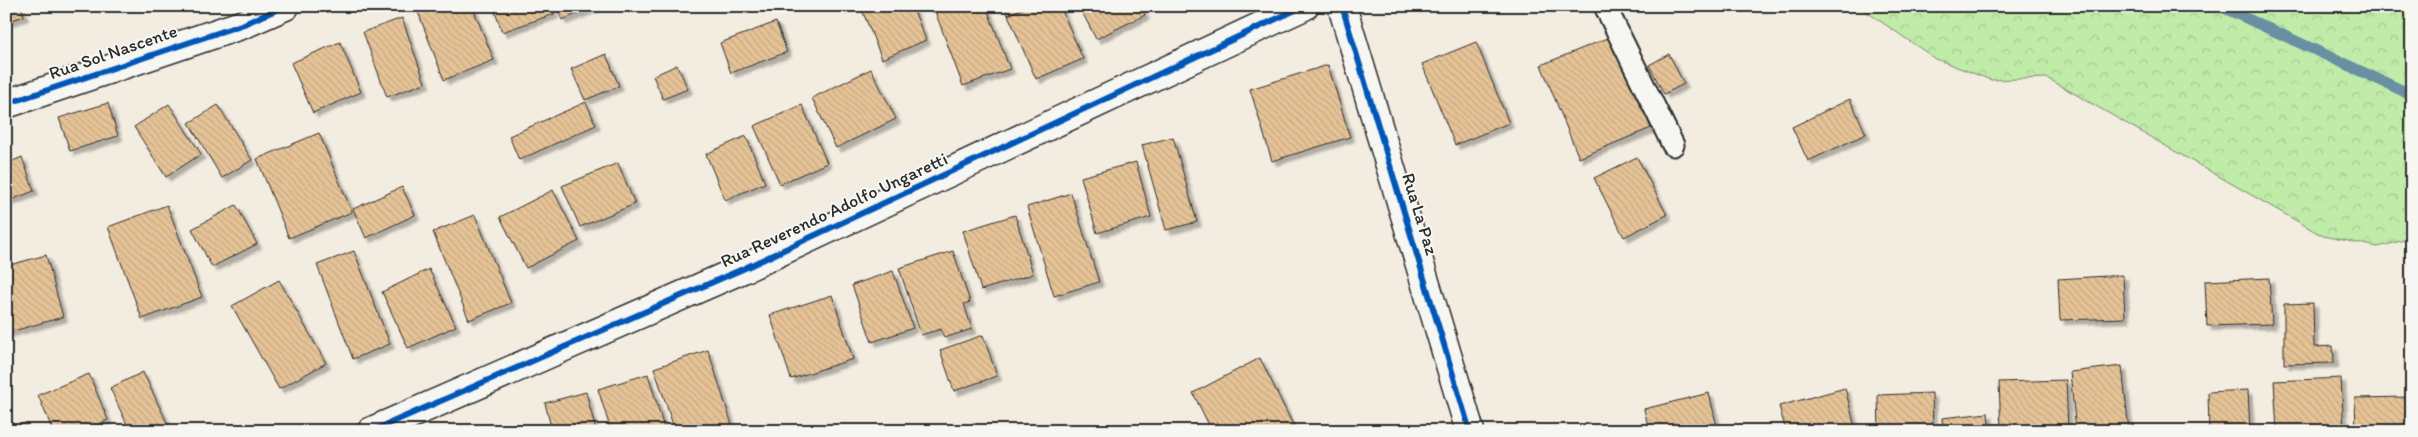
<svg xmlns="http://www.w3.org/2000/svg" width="2418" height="437" font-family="Itim,sans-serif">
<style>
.forest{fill:url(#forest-crowns);stroke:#768b6a}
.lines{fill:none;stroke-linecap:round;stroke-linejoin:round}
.stream{stroke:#678fa2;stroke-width:11}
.building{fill:url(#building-back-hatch);stroke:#2b2b2b;filter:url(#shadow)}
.lane-casing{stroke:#2b2b2b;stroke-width:25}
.street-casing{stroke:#2b2b2b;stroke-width:31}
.lane{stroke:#f6f6f2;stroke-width:21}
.street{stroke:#f6f6f2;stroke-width:28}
.cycleway-casing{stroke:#f6f6f2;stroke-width:9}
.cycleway{stroke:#0057b8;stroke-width:6}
.labels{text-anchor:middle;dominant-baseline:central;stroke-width:4;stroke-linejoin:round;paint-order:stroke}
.street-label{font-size:18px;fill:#2b2b2b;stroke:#f6f6f2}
</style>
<defs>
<pattern id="forest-crowns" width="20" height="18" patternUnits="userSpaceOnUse" patternTransform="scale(1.25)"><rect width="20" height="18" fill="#c0eba8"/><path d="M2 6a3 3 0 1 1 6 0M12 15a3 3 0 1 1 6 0" fill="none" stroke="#a5ca91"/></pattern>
<pattern id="building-back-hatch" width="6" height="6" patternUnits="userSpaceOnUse" patternTransform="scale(1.25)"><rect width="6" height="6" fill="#e6c397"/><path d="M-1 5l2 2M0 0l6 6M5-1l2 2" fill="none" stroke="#c5a882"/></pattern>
<filter id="shadow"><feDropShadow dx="4.5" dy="4.5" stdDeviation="1" flood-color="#0004"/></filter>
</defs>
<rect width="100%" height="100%" fill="#f3ece0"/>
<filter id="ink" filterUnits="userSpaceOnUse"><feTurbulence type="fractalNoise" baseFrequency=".02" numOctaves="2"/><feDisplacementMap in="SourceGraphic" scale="10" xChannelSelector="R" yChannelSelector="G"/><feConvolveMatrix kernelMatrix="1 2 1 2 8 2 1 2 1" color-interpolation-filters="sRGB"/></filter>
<g filter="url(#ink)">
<path class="forest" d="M1858 6H2412V238L2378 247 2323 236 2047 78 1991 80 1936 59Z"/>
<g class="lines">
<path class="stream" d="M2220 6 2412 95"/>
</g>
<path class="building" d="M6 6H21L24 16 6 22Z
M432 6H472L494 60 444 80 418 12Z
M493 6H551L554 14 502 32Z
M556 6H597L562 20Z
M870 6H912L926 40 882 59 862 10Z
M933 6H986L1010 69 963 86Z
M1004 6H1028L1008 15Z
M1028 6H1060L1083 59 1036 79 1008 15Z
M1079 6H1140L1145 15 1096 39Z
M402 18 425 83 387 97 363 32Z
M776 22 787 52 731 73 720 43Z
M1613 36 1651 128 1579 158 1541 65Z
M340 42 361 92 313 113 291 63Z
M1476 42 1509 123 1455 145 1422 64Z
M606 54 619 86 585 100 571 69Z
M1669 54 1684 84 1664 94 1649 65Z
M677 65 688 89 663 99 653 76Z
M1328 65 1350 137 1272 161 1250 89Z
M871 69 896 119 836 148 812 98Z
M1850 99 1866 134 1808 161 1792 127Z
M586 102 596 125 519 160 509 136Z
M108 103 118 136 70 151 59 118Z
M169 104 201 154 166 177 134 127Z
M218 105 252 160 222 178 189 123Z
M802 105 827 163 780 184 754 126Z
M319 133 352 212 289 238 257 159Z
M746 136 765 183 725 200 706 154Z
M1173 137 1197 222 1166 230 1142 145Z
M22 157 34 191 6 202V164Z
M1637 157 1667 215 1624 237 1594 178Z
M1136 162 1151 217 1097 233 1081 177Z
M618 163 635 204 580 227 562 186Z
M402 187 415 215 366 238 353 209Z
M553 190 579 241 526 268 500 217Z
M1071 193 1099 282 1054 296 1027 207Z
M167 205 202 297 142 319 108 227Z
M236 205 257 244 212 267 192 229Z
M475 215 511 303 469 320 433 232Z
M1015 215 1033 274 981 290 963 231Z
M354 251 390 344 353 359 317 265Z
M953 251 970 302 964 304 972 329 944 338 941 329 921 335 899 268Z
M46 255 63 317 6 333V266Z
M429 269 456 326 408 348 382 292Z
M893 271 913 328 872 342 852 285Z
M2123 275 2125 318 2060 320 2058 279Z
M2269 278 2272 324 2207 326 2205 281Z
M279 280 326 363 279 389 232 306Z
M832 295 853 359 791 379 770 315Z
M2313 303 2314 347 2333 346 2334 363 2284 364V304Z
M983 335 997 376 954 391 940 350Z
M708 350 734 431H675L654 368Z
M1260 358 1296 431H1212L1193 393Z
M2122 366 2129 431H2076L2070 372Z
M143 372 171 431H130L110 388Z
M89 374 108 420 83 431H53L38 395Z
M648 374 665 431H611L598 389Z
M2341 378 2344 431H2277L2274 381Z
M2066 380 2068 431H2001L1999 382Z
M1845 388 1856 431H1786L1779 406Z
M2248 390 2250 431H2209L2208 392Z
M586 392 596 431H552L545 403Z
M1709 393 1718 431H1649L1644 409Z
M1932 393 1933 431H1879L1878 395Z
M2409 397V431H2356L2355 398Z
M1988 413 1990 431H1943L1942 418Z
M24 423 28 431H9Z"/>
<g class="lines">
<g class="lane-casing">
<path id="lane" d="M1605 6 1673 145"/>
</g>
<g class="street-casing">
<path id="street" d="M1342 6 1470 431
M6 104 244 24 285 6
M372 431 745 268 1304 6"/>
</g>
<use href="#lane" class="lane"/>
<use href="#street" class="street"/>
<g class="cycleway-casing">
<path id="cycleway" d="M1342 6 1470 431
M6 104 244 24 285 6
M372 431 745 268 1304 6"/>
</g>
<use href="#cycleway" class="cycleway"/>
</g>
</g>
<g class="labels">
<g class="street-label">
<text transform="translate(113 52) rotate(-19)">Rua Sol Nascente</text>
<text transform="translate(834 210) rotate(-25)">Rua Reverendo Adolfo Ungaretti</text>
<text transform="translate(1420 214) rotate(73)">Rua La Paz</text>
</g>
</g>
<rect width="2418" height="437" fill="none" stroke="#f6f6f2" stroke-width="25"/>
<rect x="12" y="12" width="2393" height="412" fill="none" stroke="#2b2b2b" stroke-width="2" filter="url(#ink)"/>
</svg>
